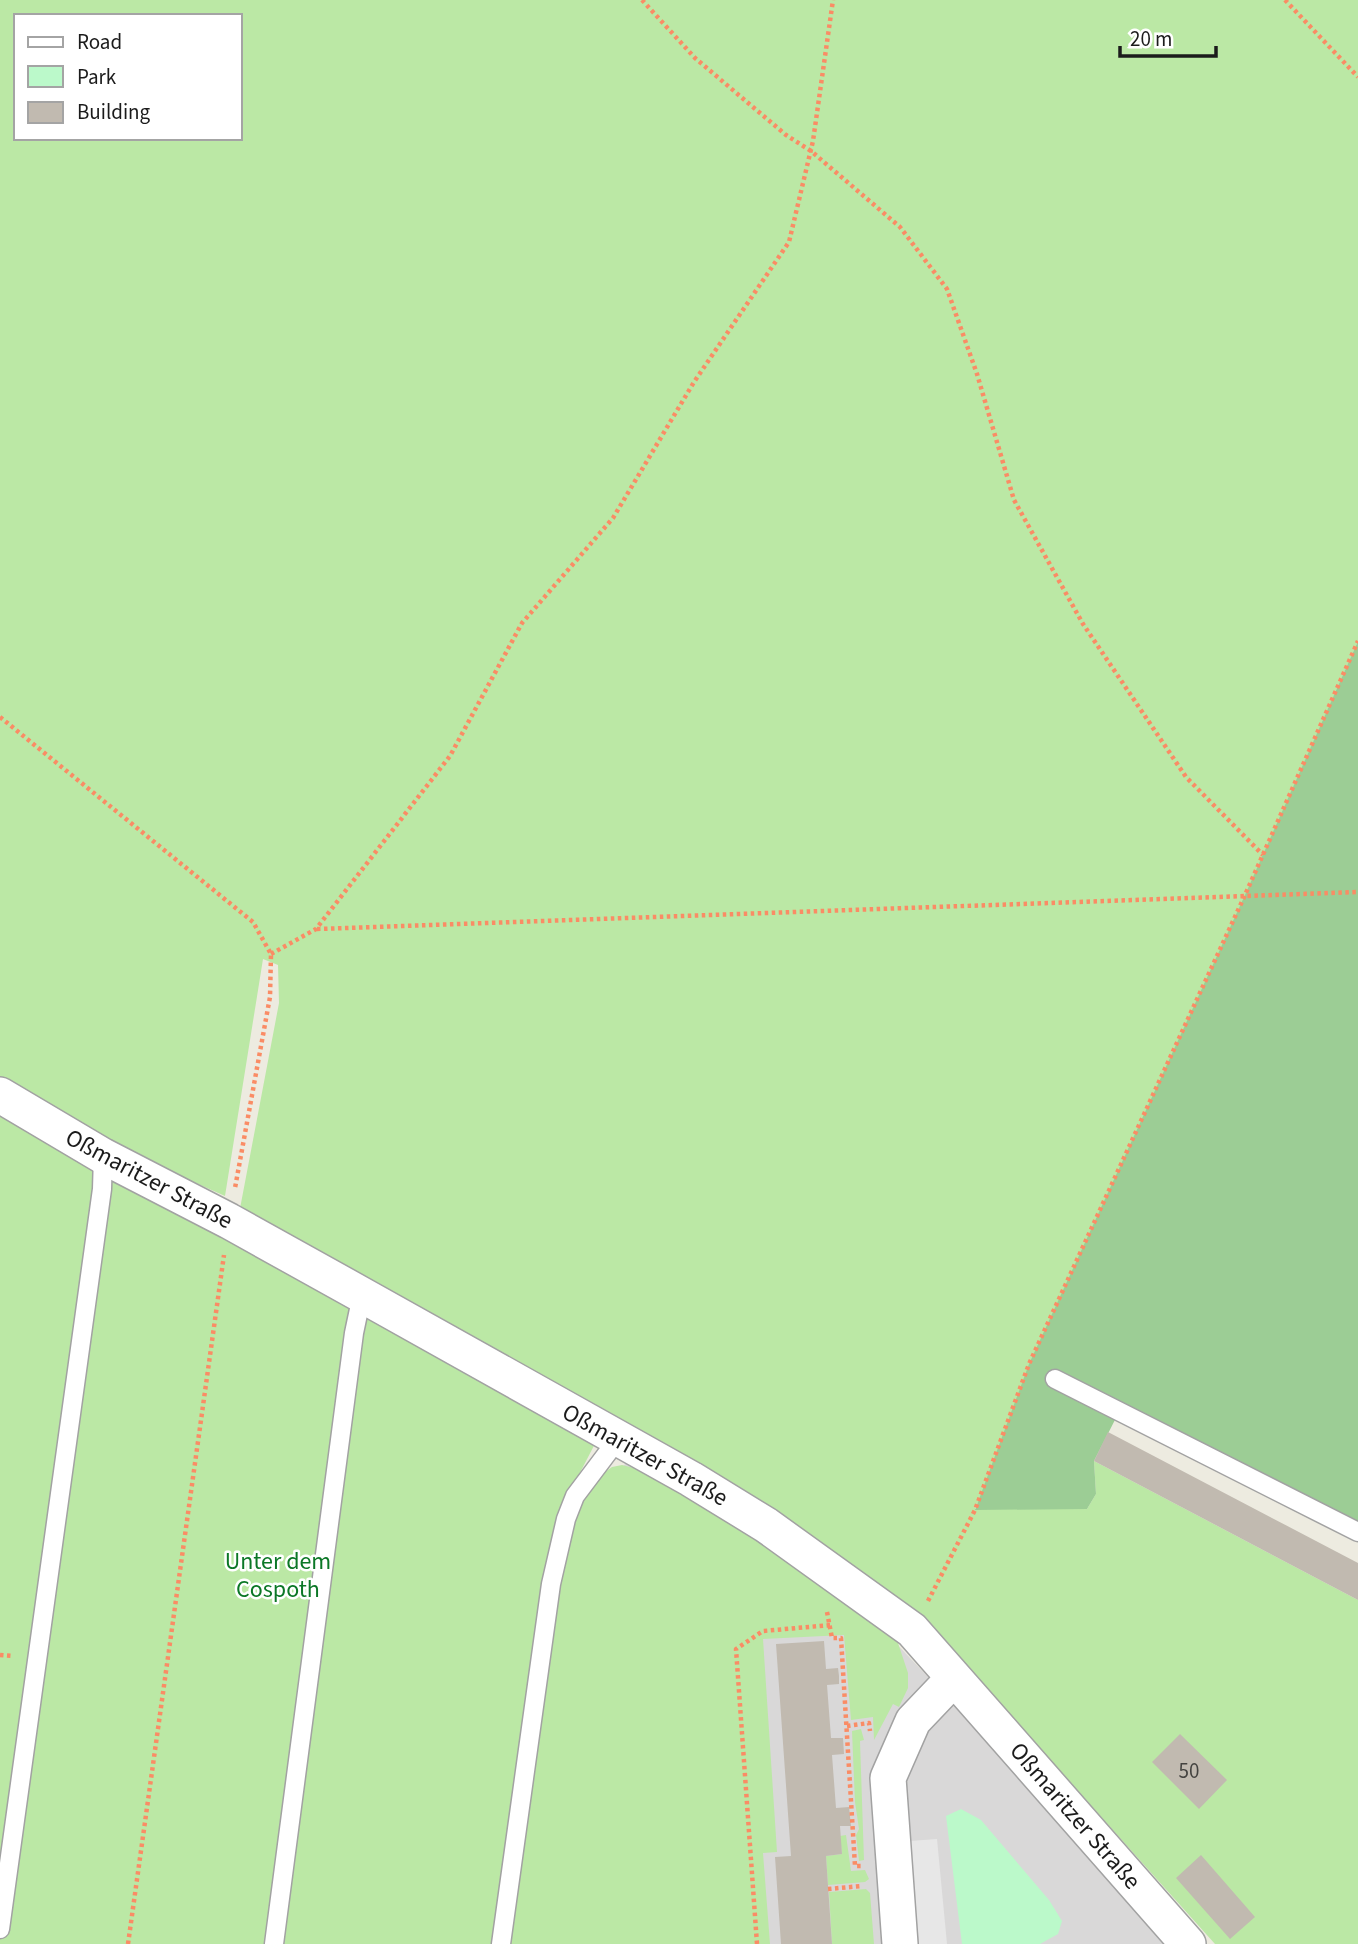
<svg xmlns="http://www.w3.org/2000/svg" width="1358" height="1944" font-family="'Source Sans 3',sans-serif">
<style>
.residential{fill:#d9d8d8}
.grass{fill:#bbe8a5;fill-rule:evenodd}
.forest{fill:#9ccd95}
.park{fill:#bbf9ca}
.parking{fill:#e7e7e7}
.building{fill:#c1bab0}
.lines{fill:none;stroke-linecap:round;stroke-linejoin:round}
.lane-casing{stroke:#a2a2a2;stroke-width:21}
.street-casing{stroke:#a2a2a2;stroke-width:38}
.path{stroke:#fa8c65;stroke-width:4.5;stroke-dasharray:3.5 3.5;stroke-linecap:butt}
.lane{stroke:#fff;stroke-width:18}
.street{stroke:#fff;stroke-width:35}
.labels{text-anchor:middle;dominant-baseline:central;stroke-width:5;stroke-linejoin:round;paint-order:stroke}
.number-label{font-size:21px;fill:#444340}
.street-label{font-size:24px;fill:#1b1b1b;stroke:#fff}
.park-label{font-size:24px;fill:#0b7726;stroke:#fff}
</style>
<rect width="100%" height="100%" fill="#edebe0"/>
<path class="residential" d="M628 1462 891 1638 986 1738 1170 1944H527L605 1480Z"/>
<path class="grass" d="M0 0H1358V641L975 1509H1087L1096 1494 1094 1461 1358 1600V1944H1215L920 1615 238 1219 279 1003 278 965 263 959 225 1196 86 1134 0 1082ZM16 16H240V138H16Z
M0 1111 599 1436 557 1517V1588L581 1499 595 1479 612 1467 622 1465 642 1470 771 1546 875 1622 898 1643 908 1673V1688L899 1707 893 1704 874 1740 873 1717 851 1720 844 1635 763 1639 777 1852 763 1853 770 1944H0Z
M861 1729 864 1740 860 1741 864 1860 859 1861 856 1835 859 1829 855 1802 852 1731Z
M846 1835 851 1871 865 1870 869 1879 865 1882 828 1885 826 1856 842 1854 840 1836Z
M866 1889 870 1893 874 1944H832L829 1892Z"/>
<path class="forest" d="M1358 641V1529L1119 1412 1094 1461 1096 1494 1087 1509 975 1510 1029 1364 1245 895Z"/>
<path class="park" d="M961 1809 981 1820 1049 1900 1062 1921 1058 1934 1040 1944H962L946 1816Z"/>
<path class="parking" d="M937 1839 947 1944H919L910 1841Z"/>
<path class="building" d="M1108 1432 1358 1563V1600L1094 1461Z
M824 1641 826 1669 838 1668 839 1676V1684L827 1685 831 1738H843L844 1754 832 1755 836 1808 849 1807 851 1826H840L842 1854 826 1856 832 1944H781L775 1857 791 1856 776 1644Z
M1180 1734 1227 1780 1199 1809 1152 1762Z
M1201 1855 1255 1917 1230 1939 1176 1878Z"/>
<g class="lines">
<g class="lane-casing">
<path id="lane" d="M1055 1379 1358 1532
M0 1929 102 1189 103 1156
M274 1944 354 1333 362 1295
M501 1944 551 1584 566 1519 575 1496 618 1439"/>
</g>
<g class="street-casing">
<path id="street" d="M0 1095 103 1156 229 1221 362 1295 691 1479 766 1525 912 1630 1188 1944
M900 1944 888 1778 913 1721 954 1678"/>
</g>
<path class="path" d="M642 0 695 58 786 135 811 151 900 227 947 289 977 374 1014 500 1083 624 1186 777 1263 855
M1285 0 1358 77
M0 717 253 922 271 954 270 997 235 1188
M317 929 1358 892
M271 954 316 929 450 756 522 623 613 518 694 382 789 242 813 141 833 0
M928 1601 975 1510 1029 1364 1245 895 1358 641
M827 1612 832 1638H841L855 1866H862
M0 1655 13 1656
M847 1726 869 1723 870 1731
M828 1889 862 1886
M128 1944 224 1255
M757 1944 736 1649 763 1631 831 1625"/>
<use href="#lane" class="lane"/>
<use href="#street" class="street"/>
</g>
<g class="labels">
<g class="number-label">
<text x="1189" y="1771">50</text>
</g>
<g class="street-label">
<text transform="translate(149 1179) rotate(28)">Oßmaritzer Straße</text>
<text transform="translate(645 1455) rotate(29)">Oßmaritzer Straße</text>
<text transform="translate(1075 1816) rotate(49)">Oßmaritzer Straße</text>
</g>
<g class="park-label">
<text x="278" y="1561">Unter dem<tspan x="278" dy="28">Cospoth</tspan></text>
</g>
</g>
<rect x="14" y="14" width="228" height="126" fill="#ffffff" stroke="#a4a4a4" stroke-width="2"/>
<rect x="28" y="37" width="35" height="10" fill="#ffffff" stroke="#a4a4a4" stroke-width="2"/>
<text x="77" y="49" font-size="21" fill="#1b1b1b">Road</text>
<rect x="28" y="66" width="35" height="21" fill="#bbf9ca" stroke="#a4a4a4" stroke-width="2"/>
<text x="77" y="84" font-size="21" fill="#1b1b1b">Park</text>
<rect x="28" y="102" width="35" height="21" fill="#c1bab0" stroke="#a4a4a4" stroke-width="2"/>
<text x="77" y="119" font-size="21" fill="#1b1b1b">Building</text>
<path d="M1120 46v10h96v-10" fill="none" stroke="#1b1b1b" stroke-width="3.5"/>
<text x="1130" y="46" font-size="21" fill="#1b1b1b" stroke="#ffffff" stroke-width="5" paint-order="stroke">20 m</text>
</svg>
